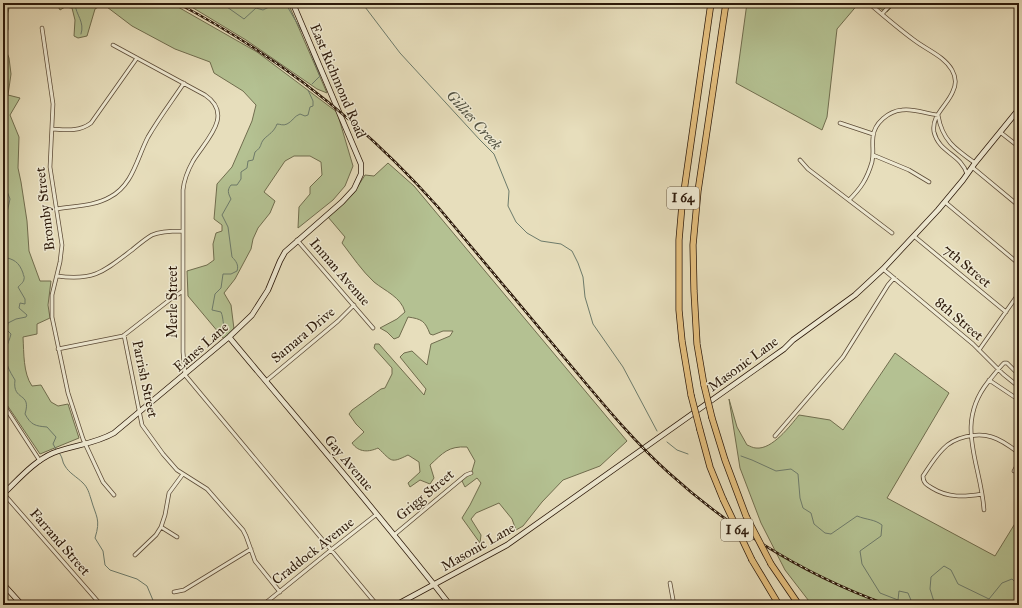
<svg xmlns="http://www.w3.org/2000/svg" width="1022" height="608" font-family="'IM FELL Great Primer',serif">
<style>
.green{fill:#b4c192;stroke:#706d4e}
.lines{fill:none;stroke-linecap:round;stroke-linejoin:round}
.stream{stroke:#6d7b6b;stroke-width:1}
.street-casing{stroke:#5b4a36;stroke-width:4.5}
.secondary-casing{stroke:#2c190a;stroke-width:6}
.highway-casing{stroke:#2c190a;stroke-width:7}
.street{stroke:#efead3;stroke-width:3}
.secondary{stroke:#efead3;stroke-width:4.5}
.highway{stroke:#e4bf7e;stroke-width:5.5}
.rail-casing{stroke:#2c190a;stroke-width:2.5}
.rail{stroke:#efead3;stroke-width:1;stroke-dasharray:3;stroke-linecap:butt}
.highway-bridge-casing{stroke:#2c190a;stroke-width:7;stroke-linecap:butt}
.highway-bridge{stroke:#e4bf7e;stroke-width:5.5}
.labels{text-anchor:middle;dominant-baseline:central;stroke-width:3;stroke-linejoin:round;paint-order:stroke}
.shield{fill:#efead3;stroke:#665846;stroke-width:1}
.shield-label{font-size:13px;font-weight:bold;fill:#2c190a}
.street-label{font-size:14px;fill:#2c190a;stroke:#efead3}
.water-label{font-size:15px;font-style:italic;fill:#525242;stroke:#efead3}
</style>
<rect width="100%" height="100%" fill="#e7debc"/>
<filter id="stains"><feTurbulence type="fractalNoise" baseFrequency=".005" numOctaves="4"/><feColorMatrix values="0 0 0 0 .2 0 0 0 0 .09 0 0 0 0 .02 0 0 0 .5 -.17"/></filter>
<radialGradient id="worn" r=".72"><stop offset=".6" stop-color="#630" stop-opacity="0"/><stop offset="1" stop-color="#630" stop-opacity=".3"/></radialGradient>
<path class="green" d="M3 3H10L8 13V29L4 45 9 58 11 74 8 95 20 98 10 115 19 137 18 168 21 182 27 221 29 251 40 281H51L48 305 50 318 37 324V334L23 337C24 353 23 373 32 386L41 385 51 402 58 406 68 404 79 438 40 454 3 399Z
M56 3H171L257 52 337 112 353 166 345 186 333 200 298 228 299 207 310 194V187L322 175 321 162 310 156H294L285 161 264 192 275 201 270 213 258 228 253 239 251 249 235 279 224 293 231 305 234 329 224 339 188 296 187 271 207 265 214 260 213 244 216 233 222 231V225L214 219 217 184 232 167 252 121 256 105 243 91 214 73 210 62 175 49 132 26 103 4 95 9 87 36 78 38 74 36 75 20 72 8 65 7 60 10Z
M185 3H288L327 93 317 89 246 40Z
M747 3H859L837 29 827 117 822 130 736 83Z
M869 3H896L887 12Z
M388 163 414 186 627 441 600 466 563 480 542 502 523 526 516 530 512 519 499 503 476 513 471 519 481 535 480 543 462 518 470 505 481 483 477 478 465 487 462 481 472 471 475 461 467 447C448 446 443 453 430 465L434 478 430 484 420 480 410 487 408 483 420 472 419 462 408 455C390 464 392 461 378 448 369 452 359 453 352 443L364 432 356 424 349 414 352 410 381 389 385 388 392 374V368L374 348 375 344H379L424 395 426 389 400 357 404 353 412 351 427 365 431 344 450 336 453 331H443L433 335 430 334C425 321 422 319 408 317L399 337 394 339 387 332 380 328 397 319 405 312C401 297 385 291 374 282 362 271 352 256 342 243L345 237 328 217 353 194 365 175 374 176Z
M895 353 949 393 887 498 995 556 1019 517V605H812L785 570 761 523 740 468 729 399 737 427 747 445C750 446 753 448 756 448 772 450 790 426 799 415L830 420 843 430Z"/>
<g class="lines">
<path class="stream" d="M78 3 75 4C76 15 85 22 81 34
M226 3 227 7 244 19 256 8 263 10 271 6
M264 3C271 9 286 7 294 3
M362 3 400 53 480 140 494 154 509 191 508 206 516 222 527 233 541 241 561 244 572 251 578 263 583 277 585 297 593 324 623 367 657 431
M287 6 304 35
M309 48 320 76 312 84
M3 181 10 199 6 217V229L3 233
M3 257C14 259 19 262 23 273 23 275 25 277 24 279 24 282 20 285 18 287L25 299V304L20 303 19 308 27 315 26 317 16 319 8 323 7 330 11 334C10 339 7 344 6 350 3 360 10 372 15 380 12 402 32 391 25 414 31 425 35 426 47 427L56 437 53 444 56 449
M226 331C222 324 224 319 221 312L212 310 215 294 221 288 223 274H231L237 271C239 265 236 261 232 257L228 227 222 215 231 199C228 193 227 190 231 185H237L241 179V172L247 168 248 161 253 160 255 152C263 146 259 145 264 139 269 134 274 132 277 124 280 124 283 126 287 124 292 122 294 116 300 114L305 116 308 115 310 107 313 106V101L308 90
M667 442 677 450 688 454
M60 454C63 458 62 462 65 466 69 473 77 477 83 483 88 488 89 493 91 499 96 517 101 519 95 538L103 551 105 565 110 570 137 579 147 586 155 605
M741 456 752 460 776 471 791 469 798 474 800 498 803 508 811 513 814 524 825 533 831 534 857 516C867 520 874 519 882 525L881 536 860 551 862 564 880 593 898 600 899 591 908 593 913 605
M918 605H920
M935 605 930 589 931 577 944 566 951 570 958 584 989 599 1002 583 1012 579 1019 586"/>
<g class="street-casing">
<path id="street" d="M871 5C885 17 899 29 914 40 927 50 944 56 952 70 956 77 956 85 953 91 948 105 931 115 934 132 939 153 961 154 967 174
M882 14 892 3
M42 28 53 104 50 167 62 245 60 262 52 295V317L68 393 83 439 103 482 114 495
M113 45 205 95C235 115 205 141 193 161 188 170 184 180 183 190V352L185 375 377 605
M938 115C942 140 955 149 975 163
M840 123 873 134
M52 129C66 130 79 132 91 123L137 58
M1000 132 1019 147
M873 155 909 170 929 182
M800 160 808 169 892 233
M972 167 1019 206
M849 200C861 188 867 179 872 162 874 153 872 146 873 137 874 123 889 111 902 110 914 108 926 114 938 115
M945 202 1019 264
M57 209C74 206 95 206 110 197 133 185 137 158 148 137 159 118 172 101 184 83
M915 237 1006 312
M297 240 373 328
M883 269 973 344 1003 374 1019 387
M57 276C94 281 103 272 132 250 138 245 145 239 152 235 161 231 172 231 182 231
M124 335 142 425 163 454 177 470 207 489 243 530 246 536 255 561 280 592
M58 349 123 336 172 298 183 291
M979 350 1019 293
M989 380 1019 400
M266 381 338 321 354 305
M3 404 40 461
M775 436 843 357 888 285 894 278
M1014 471 1019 462
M3 493 101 605
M982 494C964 497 948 498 932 488 927 485 923 483 923 476 929 467 935 457 943 449 954 437 977 432 992 437 1002 440 1011 447 1019 453
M984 510C981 463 954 425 988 382 994 375 998 369 1004 363H1007L1019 375
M161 527 177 537
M394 535 466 475 471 473
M135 555 156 535 161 527 165 515 169 493 183 474
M670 583 674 605
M174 592 184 590 251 549
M263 605 331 550 377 514"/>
</g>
<g class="secondary-casing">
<path id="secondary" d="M229 337C303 426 379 514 450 605
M3 494C18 480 34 461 53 453 74 445 95 444 114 433L229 337 252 315 268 290 280 261 285 252 342 202 354 189 361 174V164L294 6
M3 584 22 605
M396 605 507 545 784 349 793 340 855 295 883 269 938 210 963 180 975 163 1019 109"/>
</g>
<g class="highway-casing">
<path id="highway" d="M704 385 697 344 694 291 693 245 698 191 726 3
M691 395 682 341 679 310V240L682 205 711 3
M712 418 725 460 746 516
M700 430 710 467 723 499
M752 560 779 605
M771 564 799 605"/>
</g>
<use href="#street" class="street"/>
<use href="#secondary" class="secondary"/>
<use href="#highway" class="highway"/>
<g class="rail-casing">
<path id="rail" d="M177 3C275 54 364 124 438 207 479 256 520 305 562 355 596 395 629 437 669 473 732 530 807 576 888 605"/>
</g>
<use href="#rail" class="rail"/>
<g class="highway-bridge-casing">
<path id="highway-bridge" d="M704 385 712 418
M691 395 700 430
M723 499 752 560
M746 516 771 564"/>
</g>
<use href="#highway-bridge" class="highway-bridge"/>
</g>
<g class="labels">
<g class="shield">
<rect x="667" y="187" width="32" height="22" rx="3"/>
<rect x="721" y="519" width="32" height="22" rx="3"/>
</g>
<g class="shield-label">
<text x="683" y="198">I 64</text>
<text x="737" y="530">I 64</text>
</g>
<g class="street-label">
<text transform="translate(338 81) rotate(67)">East Richmond Road</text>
<text transform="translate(45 209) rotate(-97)">Bromby Street</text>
<text transform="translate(967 266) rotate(40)">7th Street</text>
<text transform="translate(340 272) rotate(49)">Inman Avenue</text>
<text transform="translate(172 302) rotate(-90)">Merle Street</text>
<text transform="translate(959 319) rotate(40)">8th Street</text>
<text transform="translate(303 335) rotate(-40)">Samara Drive</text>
<text transform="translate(201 347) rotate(-41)">Eanes Lane</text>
<text transform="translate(743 364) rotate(-36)">Masonic Lane</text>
<text transform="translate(145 379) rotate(78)">Parrish Street</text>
<text transform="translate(349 463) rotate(50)">Gay Avenue</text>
<text transform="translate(425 495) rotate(-40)">Grigg Street</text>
<text transform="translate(60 542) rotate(49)">Farrand Street</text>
<text transform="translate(478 547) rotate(-30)">Masonic Lane</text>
<text transform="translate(313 551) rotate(-38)">Craddock Avenue</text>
</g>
<g class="water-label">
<text transform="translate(474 120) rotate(48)">Gillies Creek</text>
</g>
</g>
<rect width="1022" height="608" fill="none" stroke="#e7debc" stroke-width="16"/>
<rect x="4" y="4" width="1014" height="600" fill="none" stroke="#2c190a" stroke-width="2"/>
<rect x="8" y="8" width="1006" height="592" fill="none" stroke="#2c190a"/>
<rect width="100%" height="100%" filter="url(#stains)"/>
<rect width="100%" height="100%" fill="url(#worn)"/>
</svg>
